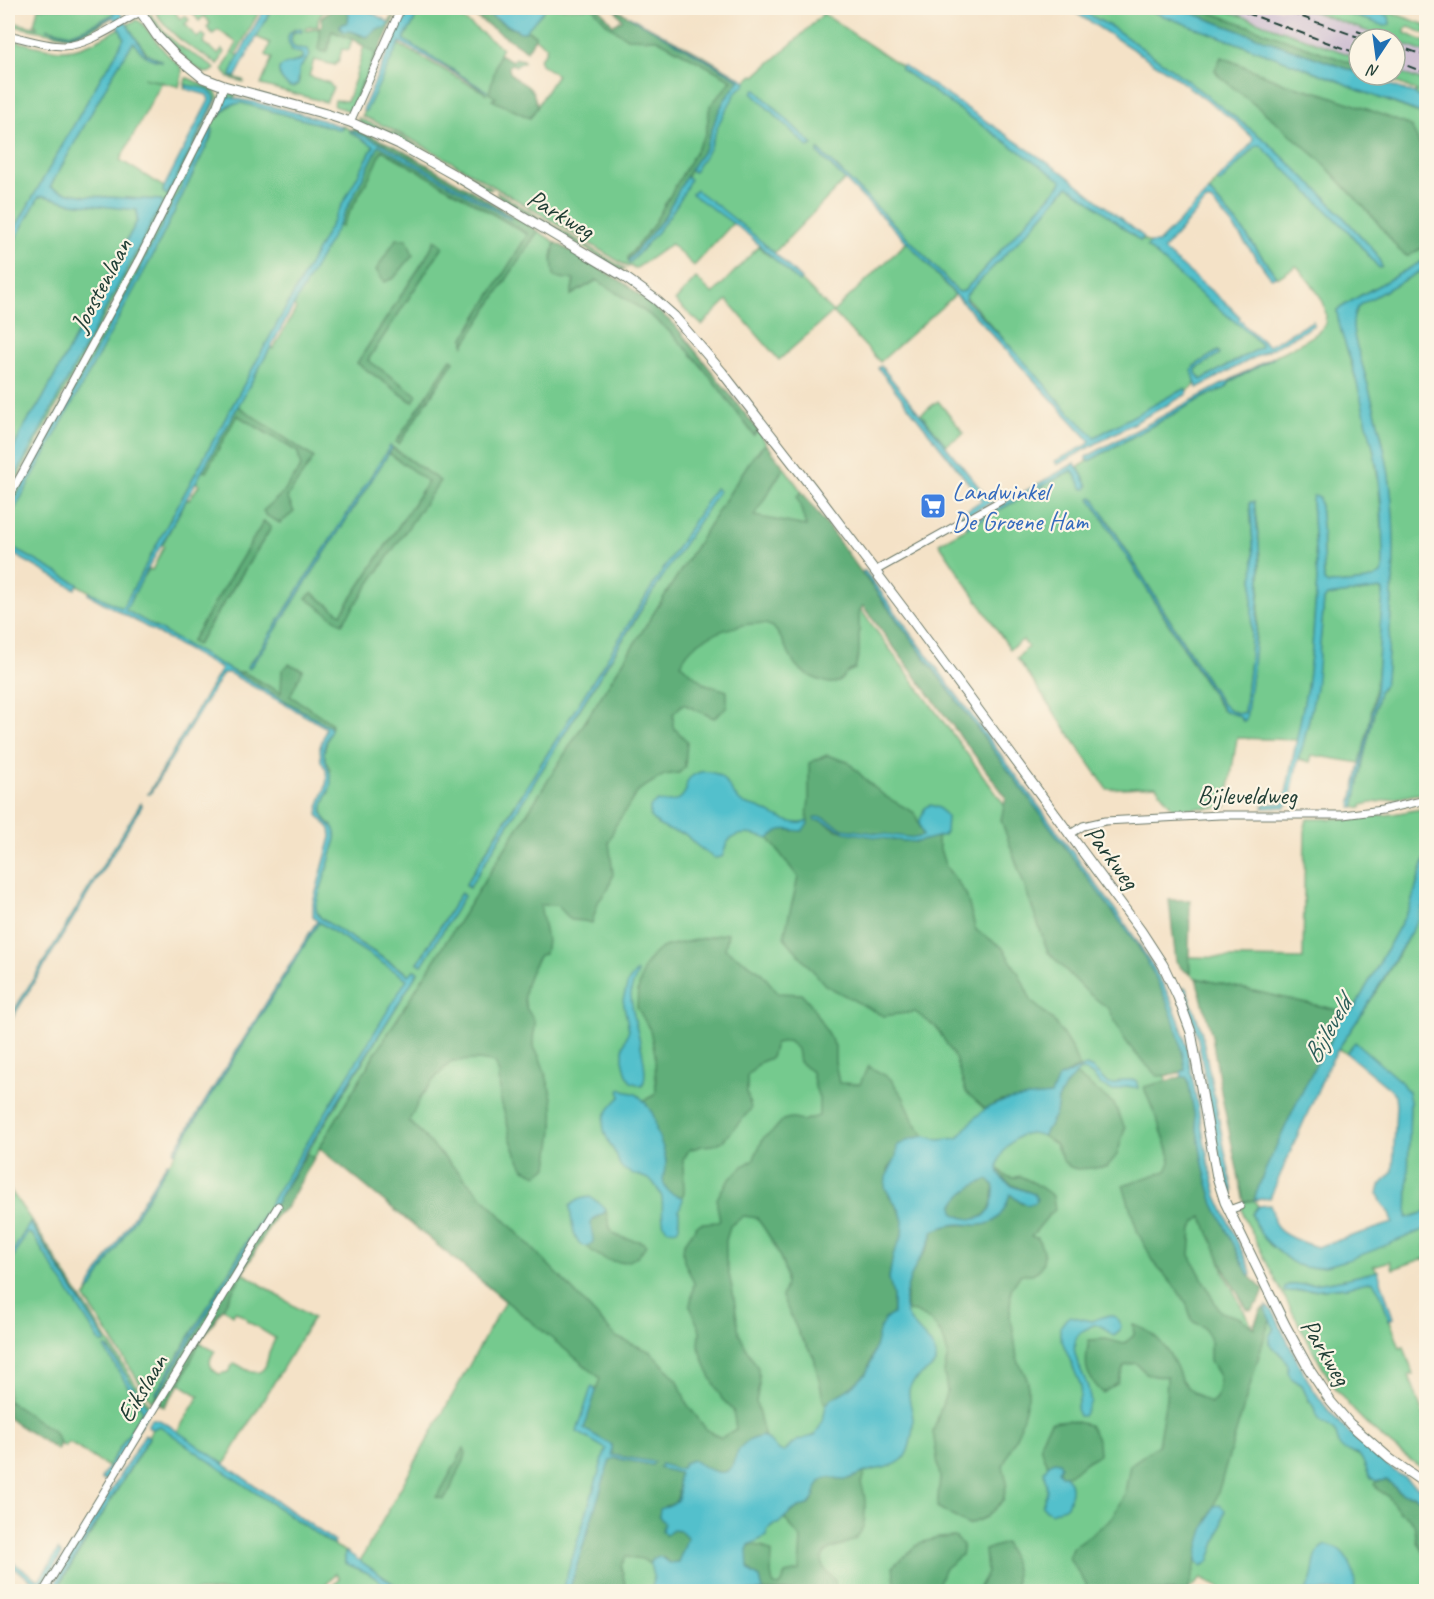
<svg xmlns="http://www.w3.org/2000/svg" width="1434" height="1599" font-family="Caveat,sans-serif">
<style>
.industrial{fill:#cdbed2}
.green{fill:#75ca8e;stroke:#4a8461;stroke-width:1.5;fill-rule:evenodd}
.forest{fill:#60ae79;stroke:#407656;stroke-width:1.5}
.water{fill:#53c0cc;stroke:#397e80;stroke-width:1.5;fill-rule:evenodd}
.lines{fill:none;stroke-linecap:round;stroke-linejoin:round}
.minor-casing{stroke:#6a7767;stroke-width:9}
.tertiary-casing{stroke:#6a7767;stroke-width:11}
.minor{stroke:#fff;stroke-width:7}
.tertiary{stroke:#fff;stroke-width:9}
.rail{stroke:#1f3d34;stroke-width:2;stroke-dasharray:9 4.5;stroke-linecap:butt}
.labels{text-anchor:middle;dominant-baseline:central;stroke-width:4.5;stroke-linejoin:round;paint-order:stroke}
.street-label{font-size:26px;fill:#1f3d34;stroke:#fcf5e5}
.shop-label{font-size:26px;fill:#366cbe;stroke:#fcf5e5;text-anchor:start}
.water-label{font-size:27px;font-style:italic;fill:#2c5e5a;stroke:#fcf5e5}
</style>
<rect width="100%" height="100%" fill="#fcf5e5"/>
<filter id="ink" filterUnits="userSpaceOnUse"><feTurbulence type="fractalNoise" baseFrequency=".0167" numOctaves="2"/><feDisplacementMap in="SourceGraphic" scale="12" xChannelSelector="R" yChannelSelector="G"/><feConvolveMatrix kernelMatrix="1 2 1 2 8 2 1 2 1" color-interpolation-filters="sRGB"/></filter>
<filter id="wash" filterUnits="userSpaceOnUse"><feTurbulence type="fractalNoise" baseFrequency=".008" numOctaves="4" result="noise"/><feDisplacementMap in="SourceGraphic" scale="24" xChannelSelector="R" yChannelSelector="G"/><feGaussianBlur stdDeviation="1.35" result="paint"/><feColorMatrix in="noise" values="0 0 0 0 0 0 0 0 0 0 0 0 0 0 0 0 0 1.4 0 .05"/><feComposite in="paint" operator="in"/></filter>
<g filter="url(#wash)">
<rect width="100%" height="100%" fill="#f4e2c7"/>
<path class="industrial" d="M1220 8H1303L1389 39H1359V58Z
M1395 41 1426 53V82L1395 71Z"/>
<path class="green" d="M38 8H111L114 14 86 28 70 34 46 28 70 35 75 34 113 17 92 30 70 37 8 25V21L37 28V26L34 25Z
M153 8H172L180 19 185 15 189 20 185 24 197 38 202 34 206 37 203 43 218 54 222 49 224 52 218 65C209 57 199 53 189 46 174 36 162 23 153 8Z
M196 8H261L236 54 240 56 231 74 232 77 243 80 244 82 229 78 223 69 237 43 218 30 213 34 207 28 210 23 204 16 199 21 192 12Z
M272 8H329C320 16 318 13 318 26L305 28 306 31 319 28 323 52H326L329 48 331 31 352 39 349 50 342 49 338 63 336 62 335 65 314 60 309 76 329 83 333 88 326 102 261 85 272 58 266 55 270 43 256 37ZM296 28C292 37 288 40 295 48L306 49 308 58 299 69V81H283L279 73C282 70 285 66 289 64 295 62 299 62 303 56L302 53 292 51 288 36 291 32Z
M419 8H448L502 48 499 54 497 98 493 100 530 118 557 75 541 64 539 59 546 52 545 51 547 47 535 38V35L526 30 546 8H594L597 13 627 38 657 39 733 80 710 106 706 133 652 227 628 257 657 227 697 159 724 101 753 75 755 76 797 39 822 15V13L901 66V69L1061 179 1062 183 964 291 961 292 957 291 910 240 819 150 818 153 845 180 774 253 833 312 907 242 955 295 880 362 833 312 779 360 727 300 702 325 675 301 696 278 713 294 759 246 769 256 773 253 735 221 694 266 671 244 635 269 630 266 628 267C579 237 529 207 479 178 441 155 403 133 362 116L369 105 398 44 487 94 450 68 404 40 405 36 413 24Z
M1077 8H1142L1337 80 1358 90 1419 113 1426 129V158L1410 126 1324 94 1286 84 1222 57 1215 70 1219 76 1275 121 1320 160 1373 217 1399 250 1407 256 1426 246V259L1358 297 1337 310V312C1347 355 1363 397 1372 441 1380 483 1383 525 1383 569L1381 574C1366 584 1346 583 1328 584L1324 581 1322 526 1319 497 1312 501 1317 580 1312 648 1307 687 1297 740 1237 738 1226 807 1173 809 1156 786 1107 789 1017 658 1028 647 1023 640 1010 649 939 543 1073 470 1083 488 1088 486 1078 467 1204 397 1226 388 1230 382 1275 357V356C1287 349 1317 337 1324 326 1327 320 1326 308 1323 302 1319 292 1305 277 1298 267L1296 266 1279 277 1276 276 1242 229 1209 191 1217 181 1220 182 1256 146 1260 145 1265 148 1348 231 1379 268 1382 267 1376 253 1325 197 1266 141 1172 69 1113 28ZM1090 498 1106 517 1222 704C1228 709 1236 714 1244 713L1250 661 1254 558 1250 503 1254 502C1255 516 1258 530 1259 544 1264 600 1252 663 1246 719L1243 721 1240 716 1222 710Z
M1198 8H1220L1359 58V66Z
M1303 8H1331L1363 19 1389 16 1365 8H1379L1426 25V34L1409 27 1405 29V33L1426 42V53L1395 41V39H1389Z
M151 14C160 28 172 42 187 51 196 57 207 60 215 69L211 72 204 73C181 57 164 38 148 15Z
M136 20 141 22 166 53 182 68V76L179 87 176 86H177L143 78 162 82 120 160 164 187 163 192 214 97 186 85V89L184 88 186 78H188L215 90 218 97 161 213 8 496V490L163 202 161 200 87 196 64 192 50 187 117 67 133 43H134C142 54 148 60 162 61L147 54 131 31 128 24Z
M120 28 124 39 110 65 104 72 8 241V49L9 42H8V39C25 43 45 50 63 50 83 50 103 37 120 28Z
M364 46 376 53 364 82H362L350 111 334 106 335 100 347 101 355 79Z
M1395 71 1426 82V100L1414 94 1417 91 1391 80H1383L1379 75H1395Z
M226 92 236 94 234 98H228L221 116C226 107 231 103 242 103L334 128 341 129 343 126 350 130V132L374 145 352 187 165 529 138 580 122 608 90 592 8 545V516L10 517 153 255 211 137 213 129 211 128 206 137C144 265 75 389 8 513V504L99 336 223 94Z
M358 118 400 136 492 189 488 190 359 122Z
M382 149 528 235 464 338V344L538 231 555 242 552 258 574 280 571 295 597 280C622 297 650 312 672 334 703 363 728 401 754 435L758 430 767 445C759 447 753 457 748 464L370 1062 771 488 784 467 802 492 797 496 807 527 799 526 1021 827 1157 1036 1173 1115 1225 1275 1253 1328 1260 1311 1266 1306V1309L1274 1328 1269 1337V1343L1285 1359 1302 1385 1309 1401 1314 1406 1315 1411C1324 1421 1338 1430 1338 1444L1348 1451 1354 1453 1360 1456 1377 1481 1426 1511V1591H1222L1220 1588 1202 1578 1186 1592H401L398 1589 396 1592 329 1591 339 1578 336 1573 321 1591 55 1592 149 1438 148 1436 152 1429 160 1426 222 1470 333 1545 347 1552 345 1553V1563L368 1573 392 1589 395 1585 360 1561 505 1301 320 1148 314 1158 307 1153 418 972 414 970 410 975 323 920C318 915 316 912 316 905L336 839 333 827 323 816V805L329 792 330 769 325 759 324 752 332 724C304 703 273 689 243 672L237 673 230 670 125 610 140 583 149 569 152 570 164 546 162 545 187 499 189 500 199 485 196 482 202 471H206L237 415 298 452 301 467 283 493 263 511 287 497 313 457 238 406 271 347 273 349 296 309 293 304 339 224 341 226C355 201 372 176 382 149ZM435 241 443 246 367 361 412 402 357 363 425 259ZM451 359 454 361 399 444 396 442ZM391 446 439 481 342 623 306 598 312 593 341 614 428 481 389 453 266 645 247 666 258 653ZM716 488 678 551 469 888 467 887 466 884 502 825ZM264 522 271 528 197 645 192 641ZM461 893 464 896 422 965 418 962Z
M1068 186 1089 200 1140 241 1143 239 1150 243 1147 247 1197 291 1249 333 1261 345 1260 348 1201 380 1196 373V369L1219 354 1217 352 1194 366 1195 385 1187 391 1185 389 1170 396 1095 438 1067 410 965 296 995 264 1031 228Z
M497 192 625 269 621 270 498 196Z
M44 196 71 203 137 209V221L42 400 25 425 8 460V252L39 197Z
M1426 268V793L1420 795 1417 794 1362 805V807L1354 808 1364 756 1379 691 1382 689 1386 678C1391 611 1399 543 1389 476 1384 439 1372 400 1362 364 1357 346 1345 319 1361 304Z
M938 401 964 433 946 445 921 414Z
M1381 589 1383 596 1376 686 1369 725 1360 763 1312 755 1310 762 1298 759C1316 707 1319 654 1324 600L1327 596Z
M1426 808V855L1410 907 1354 1009 1349 1013 1196 978 1190 974 1189 957 1303 959 1305 827 1307 819 1360 818 1393 814Z
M1426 896V1212L1407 1218 1410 1101 1355 1043 1346 1053 1338 1049C1354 1026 1369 1003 1384 979 1400 952 1416 926 1426 896Z
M319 922 407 978 408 980 270 1205 272 1209 266 1215 264 1213 156 1392 160 1403 156 1402 155 1396 152 1402 85 1298Z
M8 1187 31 1220 149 1405 146 1408 109 1348H105L142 1408V1412L108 1467 68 1442 65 1447 61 1444 54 1432 8 1401V1266L27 1233 32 1234 83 1307V1304L31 1222 8 1259Z
M1254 1200 1258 1206 1252 1214 1254 1221 1270 1245 1292 1262 1316 1267 1350 1258 1426 1229V1262L1425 1258 1393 1269 1390 1261 1373 1266 1378 1271C1347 1279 1321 1285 1289 1285L1285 1292 1347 1287 1369 1281 1374 1282 1379 1290 1400 1348 1404 1347 1413 1374 1409 1375 1426 1423V1471C1397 1451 1370 1430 1347 1403 1328 1380 1315 1354 1301 1328 1281 1291 1261 1253 1243 1214L1242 1209 1244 1202Z
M243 1273 313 1318 224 1465 177 1432 199 1396 180 1384 199 1343 215 1351C208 1360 208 1368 219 1374L228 1372 234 1363C240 1365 245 1370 252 1372 266 1375 267 1361 269 1352 271 1347 274 1343 275 1338L247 1321 246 1318 235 1311 233 1315 223 1308Z"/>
<path class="forest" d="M334 8H343L349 13 348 22 340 25C347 30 354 32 361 36L380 28H386L397 8H399L351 112 350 111 362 81 364 82 375 53 352 39 332 31C328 38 331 46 326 52L320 51 318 49 320 37 319 28 322 25 321 18Z
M462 8H481C491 16 512 32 525 32L526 30 535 35V38L527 51Z
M594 8H599L613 25 622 20 615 9 705 57 739 77 744 83 729 94 724 101 716 118 706 147 690 170 670 208 657 227 628 261V257L652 227 706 133 710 106 732 80 657 39 627 38 608 25 597 13Z
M1179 8H1198L1359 66V73L1223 25Z
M499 54 512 61 515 58 523 60 524 62 516 66 512 64 509 66C508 80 525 81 532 91 535 95 535 102 538 106L530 118 492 100 496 98 489 93Z
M1221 57 1286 84 1324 94 1367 109 1411 126 1426 158V246L1407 256 1399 250 1373 217 1320 160 1275 121 1219 76 1215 70Z
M354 128 398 148 469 189 538 231 464 345V338L528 234 382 150 376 165 341 227 339 224 379 144 510 218 511 217 385 145 350 130Z
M396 239H407L413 255 394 278 384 282 376 270Z
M435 240 443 246 368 360 417 395 413 402 357 363 425 259Z
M555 242 626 284 675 325 758 430 754 435C728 401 703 364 672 334 651 313 622 297 597 280L571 295 574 280 554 277 552 258Z
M451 359 454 361 399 444 396 442Z
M238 406 314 458 287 497 294 512 280 523 267 516 263 511 283 493 301 467 298 452 237 415 206 472 202 471Z
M764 445H767L784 467 754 516 806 526 797 496 802 492 1138 946C1161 983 1183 1026 1185 1070L1174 1075 1157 1076 1134 1052 1123 1037 1109 1009 1088 993 1048 952 1001 820 1006 797 863 606 859 612V653L855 669C852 670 849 671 847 673 843 676 842 681 837 682 831 685 825 682 819 680 796 671 793 663 783 642 780 637 777 630 772 627 755 617 713 632 698 643 690 649 685 655 681 664L703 683 727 691V707L714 718 683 704 673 714V727L687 741 685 767 679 773 664 775 639 790 615 826 609 842 613 874 609 888 598 902 592 923 584 921 571 920 557 905H540L547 940 545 954 540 955C531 969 520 989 526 1007 528 1013 534 1017 535 1023 536 1031 531 1036 534 1046 535 1050 538 1054 540 1058 545 1071 549 1084 552 1098 556 1122 551 1144 548 1167L537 1175 524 1169 516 1154 510 1137 507 1122 500 1098 499 1074 495 1063 479 1060 452 1061 436 1077 422 1095 409 1121 566 1283 616 1337 651 1352 678 1381 687 1404 706 1429 721 1438 736 1429 733 1410 722 1399 707 1370 699 1347 700 1331 690 1306 694 1283 684 1261 683 1251 684 1244 697 1225 702 1223 718 1222 720 1220 717 1205V1199L721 1191 729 1180 743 1166 753 1160 764 1137 773 1131 783 1120 790 1118 802 1121 819 1116V1098L815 1087 812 1072 799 1062 797 1049 789 1041 775 1043 771 1058 761 1062 747 1076V1092L751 1109 723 1141 714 1145 702 1146 689 1150 683 1160 684 1192 682 1197C674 1195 667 1193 664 1184 661 1176 666 1169 666 1161 665 1151 661 1144 658 1135 653 1123 652 1111 643 1101L656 1094 655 1054 650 1030 637 1007 638 990 644 967 653 955 660 949 667 946 728 933 725 949 760 971 778 993 802 994 810 1003 835 1046V1062L839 1083 860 1084 868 1066 890 1078 904 1098 913 1120 925 1136 910 1139 888 1169 889 1195 900 1212 903 1221 902 1236 893 1255 889 1278 893 1296V1314L885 1319 866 1374 847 1390 831 1399 826 1405 823 1398 814 1357 800 1336 782 1297C783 1293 786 1287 786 1283 787 1262 769 1235 757 1218L744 1216 730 1226 726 1241V1260L734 1298 739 1333 746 1348 758 1368 759 1385 756 1402 765 1438C753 1434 741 1446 736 1457 733 1463 734 1469 726 1472 720 1474 693 1465 684 1463L682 1468 677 1469 661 1465 660 1468 680 1473C678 1480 680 1498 675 1502 672 1505 668 1505 665 1506V1535L673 1530 681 1531 687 1537 686 1546 678 1562 669 1563 664 1558H654L650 1564 642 1559 626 1557 621 1566 626 1588 631 1591H569L610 1460 613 1458 652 1465 653 1462 612 1455V1445L583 1429 600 1378 319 1148 370 1062 748 464Z
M392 448 440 481 342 624 306 598 312 593 341 614 428 482 389 453Z
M264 521 271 528 197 645 191 642Z
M289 664 303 670 290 696 311 709 332 724 330 727 237 673 243 672 281 693 282 670Z
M827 755 848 762 868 782 886 797 915 813 923 836 915 838 902 837 843 829 824 818 815 817V820L823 821 837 830 895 840 916 842 936 836 945 865 966 894 976 930 1002 947 1018 972 1032 1002 1053 1020 1060 1030 1073 1051 1079 1067 1058 1078 1051 1095 1001 1101 985 1109 966 1092 955 1058 937 1028 915 1012 883 1016 825 985 784 937C788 917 794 898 798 877L769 839 775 832 783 828 793 831 808 822 807 816 809 800V763Z
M1169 900H1190L1189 957 1190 974 1182 969 1176 961Z
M1196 978 1342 1011 1330 1043 1321 1055 1295 1106 1263 1175 1254 1200 1244 1202 1222 1097 1212 1036Z
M1075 1074 1114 1104 1125 1128 1117 1155 1107 1167 1077 1169 1070 1167 1064 1162 1055 1144 1043 1136 1056 1113 1058 1100 1066 1085Z
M1184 1076 1188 1079 1204 1169 1214 1204 1249 1276 1264 1290 1260 1300 1251 1310 1247 1309 1228 1277 1202 1217 1195 1222 1192 1229 1190 1255 1217 1306 1221 1312 1240 1318 1254 1328 1260 1311 1266 1306V1309L1270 1319 1214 1506 1208 1518 1191 1581 1186 1591H1088L1086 1584 1069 1558 1072 1548 1108 1522 1113 1516 1125 1493 1130 1465 1158 1445 1166 1399 1167 1376C1153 1378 1146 1375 1136 1363L1124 1366 1118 1383 1103 1393C1084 1374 1084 1366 1089 1340L1106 1339 1124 1344 1134 1335 1133 1325C1154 1330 1167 1347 1176 1366 1178 1370 1179 1375 1181 1379 1187 1389 1200 1398 1210 1403L1216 1398 1219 1387V1376L1210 1361V1337L1203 1327 1192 1321 1187 1305 1178 1291 1154 1262 1138 1233 1123 1185 1166 1171C1168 1168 1169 1165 1170 1162 1172 1150 1149 1103 1144 1087Z
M307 1153 314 1158 286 1208 276 1215 223 1308 199 1343 180 1384 164 1407 158 1403H160L158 1394 266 1215 272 1209Z
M1000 1170 1005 1176 1013 1178 1020 1176 1036 1184 1053 1196 1055 1210 1049 1215 1031 1237 1038 1238 1044 1253 1043 1262 1039 1270 1032 1274H1021L1011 1289 1010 1318 1013 1328 1017 1358 1028 1381V1397L1020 1428 1003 1466 1007 1482 1003 1501 986 1517 968 1525 937 1507 940 1478 933 1432 947 1390 944 1372 948 1355 943 1337 931 1321 916 1312 907 1311C903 1297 909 1278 916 1265 924 1252 931 1247 933 1231 950 1223 965 1225 983 1225L1010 1194 1022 1204 1034 1194C1020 1188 1005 1185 998 1171Z
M988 1180C995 1184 994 1188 993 1196 990 1219 974 1225 954 1214L953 1207C959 1194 973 1184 988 1180Z
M606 1211C611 1233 609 1236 633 1240 639 1241 642 1241 646 1245 631 1272 604 1263 586 1246L590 1245 592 1231C585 1219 600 1218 606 1211Z
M8 1401 54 1432 60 1444 57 1450 8 1418Z
M1068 1420 1089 1425 1098 1441 1099 1454C1095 1457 1090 1459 1086 1462 1076 1468 1075 1476 1061 1475L1054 1461 1048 1465C1036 1446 1040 1440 1051 1422Z
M464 1448 466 1453 464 1461 454 1480 450 1491 444 1499 436 1497 440 1492Z
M865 1472 861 1483C865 1492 865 1500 865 1511 865 1556 827 1538 822 1559 819 1572 839 1574 835 1591H763L760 1578C747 1571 743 1559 749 1545L762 1546 772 1552C772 1564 769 1575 774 1585L779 1586 782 1583 785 1574 799 1571 801 1539 784 1518 799 1507 808 1505 812 1502 816 1486 821 1480 829 1478 849 1479Z
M1387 1480C1392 1483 1394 1489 1400 1493 1405 1496 1412 1494 1418 1498 1431 1507 1426 1541 1426 1556L1417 1542 1414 1523 1407 1516 1399 1512 1388 1496 1378 1490 1374 1484 1377 1481Z
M955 1537 963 1545 961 1555 944 1569 936 1591H898L895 1584 893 1566 920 1543 938 1538Z
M1005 1543C1013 1559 1019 1573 1015 1591H977L987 1572 985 1550Z"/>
<path class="water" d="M111 8H118L131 31 146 54 162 61C148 60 142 54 134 43H133L117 67 50 187 64 192 87 196 161 200 163 202 8 490V460L25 425 42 400 137 221V210L71 203 44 196 39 197 8 252V241L104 72 110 65 124 38 115 19 112 17 83 31 69 35 46 29 70 34 86 28 114 14Z
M265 8H272L236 76 231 77C232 64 257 22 265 8Z
M343 8H363L389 22 386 28 377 29 367 37C359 35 352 29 344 32L340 28V25L348 22 349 14Z
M410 8H419L413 24 405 36 404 40 488 92 400 42 369 105 366 111H363L364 107 395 34V31Z
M480 8H496L503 10 508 8H546L525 32H520L491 16Z
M1068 8H1077L1113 28 1172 69 1266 141 1325 197 1376 253 1382 267 1379 268 1348 231 1260 145 1256 146 1220 183 1217 181 1252 143 1253 138 1236 122 1167 71Z
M1142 8H1179L1223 25 1359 73V75H1365L1414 94 1426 102V129L1419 112 1358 90 1337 80Z
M1331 8H1365L1389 16 1390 24 1385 26Z
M629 16 746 81 745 85 737 91 720 121 709 149 694 172 690 170 706 147 716 118 724 101 740 80Z
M301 28 302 32H293C290 39 290 43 295 48L308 49 310 55 299 69 298 84 293 87H290C283 83 278 76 279 68 285 63 294 64 302 59L303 54 293 51C285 40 286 30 301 28Z
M903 65 1066 175 1144 237 1140 241 1089 200 1068 186 1031 228 966 295 965 299 1032 370 1067 410 1095 437 1170 396 1185 389 1187 391V394L1057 465 1055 461 1087 445 1090 441 907 242 818 153V150L820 151 910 240 957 291 961 292 964 291 1061 184 1062 181 901 69V66Z
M186 85 207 89 214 95 215 101 167 195 163 192 164 187 209 100 207 95 186 89Z
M755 89 813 145 808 147 752 93Z
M227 96C233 99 245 100 254 102 283 109 314 116 342 127L341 130 334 128 242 103 229 105 219 116 217 115Z
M211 128 213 129 211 137 153 255 10 518 8 516V513L135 279Z
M350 130 385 145 511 217 510 219 379 145 339 224 125 610 330 727 331 729C329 736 324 744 324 751 324 763 332 770 331 783 330 794 320 804 323 815 326 826 336 823 336 839L316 905C316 912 317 915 323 920L409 975 414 970 418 972 305 1153 272 1209 269 1205 407 979 319 922 176 1152 174 1151 317 921 313 916V903L331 837 330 829 318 816 319 804 325 789 327 780 326 770 321 761 320 747 326 729 325 727 229 673H223L150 794H148L221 669 88 594 90 592 122 608 138 580 165 529 374 146 350 132Z
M686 177 690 179C677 212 652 238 629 264L628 261 664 218Z
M696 190C734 217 769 246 801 279L799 282 745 232 692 194Z
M1209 191 1242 229 1276 276 1271 278 1233 226 1211 201H1206L1163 250 1229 306 1240 317 1239 320 1242 321 1245 326 1268 346 1313 321 1314 325 1295 336 1197 388 1192 370 1194 366 1218 351 1220 354 1196 369V373L1201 380 1260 348 1261 345 1249 333 1197 291 1147 247 1150 243H1158Z
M1426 259V268L1361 304C1345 319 1357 346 1362 364 1372 401 1384 439 1389 476 1399 543 1391 611 1386 678L1384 685 1379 692 1364 756 1354 808H1351C1357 768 1371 729 1376 689 1379 659 1379 627 1383 596V591L1381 589 1327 596 1324 600 1316 688 1303 746 1298 759 1290 802 1285 807 1263 808 1264 804 1284 803 1307 687 1312 648 1317 580 1312 501 1313 496 1319 497 1322 526 1324 581 1328 584C1346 583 1366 584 1381 574L1383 569C1383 525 1382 478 1370 435 1364 413 1359 390 1353 368 1348 349 1338 330 1337 310L1358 297Z
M1275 356V357L1230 382 1226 388 1204 397 1089 461 1086 460V457Z
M881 366 987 497 993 495 992 502 962 518 960 517V515L982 500 878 368Z
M390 446 392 448 266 645 249 669 247 667 258 653Z
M1075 463 1088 486 1086 489H1083L1072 470 968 527 966 526 967 524Z
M715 488 719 491 639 613 469 888 467 887 466 884 636 612Z
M1093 497 1222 704C1228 709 1236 715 1244 713L1250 660 1254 558 1250 502H1254L1259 544 1260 579 1253 666 1246 720 1243 721 1239 716 1223 710 1090 498Z
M8 545 78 584 75 589 8 551Z
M863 571H865L869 576 1122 919C1149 958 1172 993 1185 1039L1208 1160 1217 1196 1250 1269 1251 1275 1249 1276 1214 1204 1204 1169 1188 1079 1186 1077H1182L1181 1072 1185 1070V1068C1178 1022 1162 986 1138 946L882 599 863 573Z
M700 772C727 770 726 788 740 801 745 806 752 806 758 808 770 812 785 823 798 823 801 824 805 822 807 821L808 824 802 831C785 830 782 825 769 839 756 835 737 829 727 843 725 848 724 853 722 857L714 858 696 845 685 834 671 831 660 826 650 817V807L657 801C669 803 681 803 686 790 686 788 687 782 688 780 690 776 696 774 700 772Z
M141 803 142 806 8 1025V1020Z
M931 805 939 808 947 817 946 832 944 835 917 842 895 840 845 832 823 821 815 820 814 819 815 817 824 818 843 829 915 838 923 836 919 823 925 807Z
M1426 855V896L1418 920 1367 1006 1338 1049 1327 1069 1270 1198 1254 1200 1263 1175 1295 1106 1321 1055 1330 1043 1342 1011 1349 1013 1354 1009 1410 907Z
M461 893 464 896 422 965 418 963Z
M636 972 638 973C635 979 632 985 631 991 629 1014 653 1070 642 1086L631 1082 627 1075 623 1060V1046L629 1030 623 1000 628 982Z
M1183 987 1186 988 1201 1029 1233 1192 1231 1193H1229L1221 1163 1197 1034 1182 990Z
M1355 1042 1401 1082 1408 1092 1410 1101 1407 1218 1426 1212V1229C1400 1238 1324 1276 1300 1266 1291 1263 1284 1256 1277 1250 1264 1240 1256 1230 1252 1214L1258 1206 1270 1205C1274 1211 1272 1218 1275 1224 1279 1235 1306 1244 1317 1247L1393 1223 1390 1213 1382 1203 1378 1194 1380 1186 1393 1171 1396 1104 1395 1095 1390 1089 1346 1053Z
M1086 1066 1093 1069 1108 1084H1114L1122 1080H1136L1138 1088 1126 1086 1113 1091 1101 1085 1092 1075 1085 1071 1080 1070 1066 1085 1058 1100 1056 1113 1043 1136C1037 1134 1032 1132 1025 1134 1010 1138 991 1162 1001 1177 1008 1187 1024 1190 1034 1194L1037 1199 1035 1203C1024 1208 1018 1200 1010 1194 1006 1209 998 1225 980 1225 973 1226 967 1224 961 1224 951 1224 942 1227 933 1231 930 1247 922 1253 915 1267 911 1276 907 1287 905 1297 901 1326 932 1335 936 1356 938 1372 912 1374 909 1390 908 1399 911 1405 912 1412 915 1424 911 1452 902 1460 891 1469 876 1468 863 1473 858 1475 853 1478 846 1479 839 1480 831 1476 824 1479 814 1484 817 1495 811 1502 808 1507 804 1505 799 1507 791 1511 784 1518 778 1524H774C769 1527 766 1530 767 1536L749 1545 747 1550 748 1568 753 1574 760 1578 763 1591H651L654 1580 650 1564 654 1558 659 1556 669 1563 678 1562C681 1553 686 1546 687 1537L681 1531 673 1530 666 1535 662 1531 664 1523 659 1516 660 1509C665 1506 670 1506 675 1502 684 1496 675 1482 679 1473L659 1468 661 1464 677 1469 682 1468 684 1463 692 1460C701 1464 709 1471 718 1472 736 1475 732 1456 741 1447 746 1440 754 1439 762 1436 771 1441 775 1450 784 1452L791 1445 797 1441 815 1435 823 1421 826 1405 831 1399 847 1390 866 1374 872 1359 880 1328 885 1319 893 1314V1296L889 1278 893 1255 902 1236 903 1221 900 1211 885 1188 886 1177 896 1157 897 1146 910 1139 925 1136 939 1140 958 1138C964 1131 970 1123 976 1117 995 1097 1025 1098 1051 1095L1058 1078ZM988 1180C991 1182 993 1182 994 1187 995 1195 991 1213 982 1217 975 1221 962 1218 955 1214L953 1207C959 1194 974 1184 988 1180Z
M621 1089C626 1093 627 1091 633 1093 639 1094 644 1101 647 1105 649 1109 653 1113 654 1117 656 1122 655 1129 658 1135 662 1144 665 1151 666 1162 666 1170 661 1176 664 1184 667 1193 674 1195 682 1197L683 1199 679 1210V1226L677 1230C657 1234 664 1209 662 1198 661 1193 656 1187 653 1182 648 1177 630 1174 623 1169 618 1165 619 1162 617 1157 615 1151 610 1146 608 1140 597 1120 607 1109 621 1096L619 1091Z
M167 1162 169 1163 92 1288 88 1292 91 1284Z
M590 1197C596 1201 603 1204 606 1211 603 1214 600 1215 596 1217 586 1223 594 1232 593 1242 574 1260 571 1217 570 1206 576 1200 581 1198 590 1197Z
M264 1213 266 1215 260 1226 158 1394 156 1393Z
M30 1223 105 1340V1343H101L32 1234 27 1233 8 1266V1259Z
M1378 1271 1393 1318 1389 1320C1385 1307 1381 1290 1372 1281L1347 1287 1285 1292 1284 1290 1286 1286 1289 1285C1321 1285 1347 1279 1378 1271Z
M1266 1306 1273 1311C1290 1345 1305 1382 1330 1412 1356 1443 1392 1471 1426 1492V1511L1420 1499 1413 1495 1402 1494 1387 1480C1384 1480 1381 1481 1378 1481 1366 1480 1366 1462 1359 1455 1354 1451 1347 1453 1342 1449 1336 1445 1339 1437 1335 1432 1331 1427 1325 1425 1321 1421 1312 1414 1317 1412 1313 1406 1307 1396 1306 1397 1302 1385L1291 1378 1288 1372V1365L1285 1359 1269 1343V1337L1274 1328 1265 1309Z
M1109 1315C1121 1317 1125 1329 1114 1336 1108 1334 1106 1327 1099 1325 1093 1323 1091 1327 1086 1329 1063 1340 1080 1368 1087 1384 1089 1390 1089 1396 1091 1402L1083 1416H1079L1076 1409 1080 1396 1081 1386 1060 1336V1327L1066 1319 1070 1316 1091 1321Z
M107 1347 148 1409V1413L108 1479 105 1481 101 1479 103 1475 142 1412V1409L104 1348Z
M593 1387 596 1391 584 1429 612 1445V1455L654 1462 652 1465 614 1458 610 1460 569 1591H562L606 1449 577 1432 591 1388Z
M151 1419H156L164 1422 335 1542 333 1545 222 1470 160 1426 152 1429 149 1428 148 1425Z
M145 1434 149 1437 55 1591H50Z
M1054 1461 1059 1462 1061 1466 1058 1471 1061 1475H1066C1074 1486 1071 1494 1067 1506L1051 1513 1046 1510 1042 1505 1047 1492 1044 1471 1048 1465Z
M1220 1505 1225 1510 1222 1526 1209 1562 1202 1566 1197 1561C1198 1543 1206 1523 1214 1506Z
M1327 1545C1331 1547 1337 1548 1341 1551 1351 1560 1357 1579 1354 1591H1305C1305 1591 1310 1584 1310 1583 1316 1569 1311 1551 1327 1545Z
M58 1550 61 1554 60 1558 39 1589 36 1591 34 1588 36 1583 8 1564V1559L37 1579H40Z
M347 1552 395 1585 392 1589 368 1573 345 1563V1553Z"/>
</g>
<g filter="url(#ink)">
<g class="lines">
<g class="minor-casing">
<path id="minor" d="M8 35C25 39 45 46 63 46 88 46 118 24 140 12
M350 122 401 8
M8 499 139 259 217 105 224 86
M875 571 1002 500
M1069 835 1083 826 1105 821 1220 815H1343L1382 810 1426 800
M1229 1210 1240 1206
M43 1592 278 1206"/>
</g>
<g class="tertiary-casing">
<path id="tertiary" d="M138 8 157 36 176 56 203 78 224 86 326 114 350 122 399 144 456 176 623 276 655 299 674 316 722 372 813 489 912 620 1141 931 1163 965 1178 997 1191 1032 1217 1177 1225 1202 1285 1325 1309 1369 1331 1402 1350 1424 1390 1459 1426 1484"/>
</g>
<use href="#minor" class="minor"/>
<use href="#tertiary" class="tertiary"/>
<path class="rail" d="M1233 8 1359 54
M1277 8 1364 39
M1357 31 1379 39
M1395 45 1426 56
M1395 61 1426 73"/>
</g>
</g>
<defs>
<g id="supermarket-square" transform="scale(1.35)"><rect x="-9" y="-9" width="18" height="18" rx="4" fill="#3f7fe0" stroke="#fcf5e5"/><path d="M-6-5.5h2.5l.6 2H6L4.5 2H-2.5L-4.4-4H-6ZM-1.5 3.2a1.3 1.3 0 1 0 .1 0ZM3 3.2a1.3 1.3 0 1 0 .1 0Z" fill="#fff"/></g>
</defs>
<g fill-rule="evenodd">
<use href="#supermarket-square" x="933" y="506"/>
</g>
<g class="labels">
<g class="street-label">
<text transform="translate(561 214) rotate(31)">Parkweg</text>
<text transform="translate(101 285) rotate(-62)">Joostenlaan</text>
<text x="1247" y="795">Bijleveldweg</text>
<text transform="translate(1112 857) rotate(53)">Parkweg</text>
<text transform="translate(1326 1352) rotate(59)">Parkweg</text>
<text transform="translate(142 1388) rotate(-59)">Eikslaan</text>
</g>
<g class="shop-label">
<text x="952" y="491">Landwinkel<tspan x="952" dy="30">De Groene Ham</tspan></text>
</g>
<g class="water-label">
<text transform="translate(1327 1030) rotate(-60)">Bijleveld</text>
</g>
</g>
<rect width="1434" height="1599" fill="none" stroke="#fcf5e5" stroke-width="30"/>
<g transform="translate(1377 57) rotate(193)"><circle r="28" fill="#fcf5e5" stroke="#a4ab9e" stroke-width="1.5"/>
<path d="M0-4.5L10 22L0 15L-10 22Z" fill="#1f6fb2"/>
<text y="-9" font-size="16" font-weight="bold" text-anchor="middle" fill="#1f3d34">N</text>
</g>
</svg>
